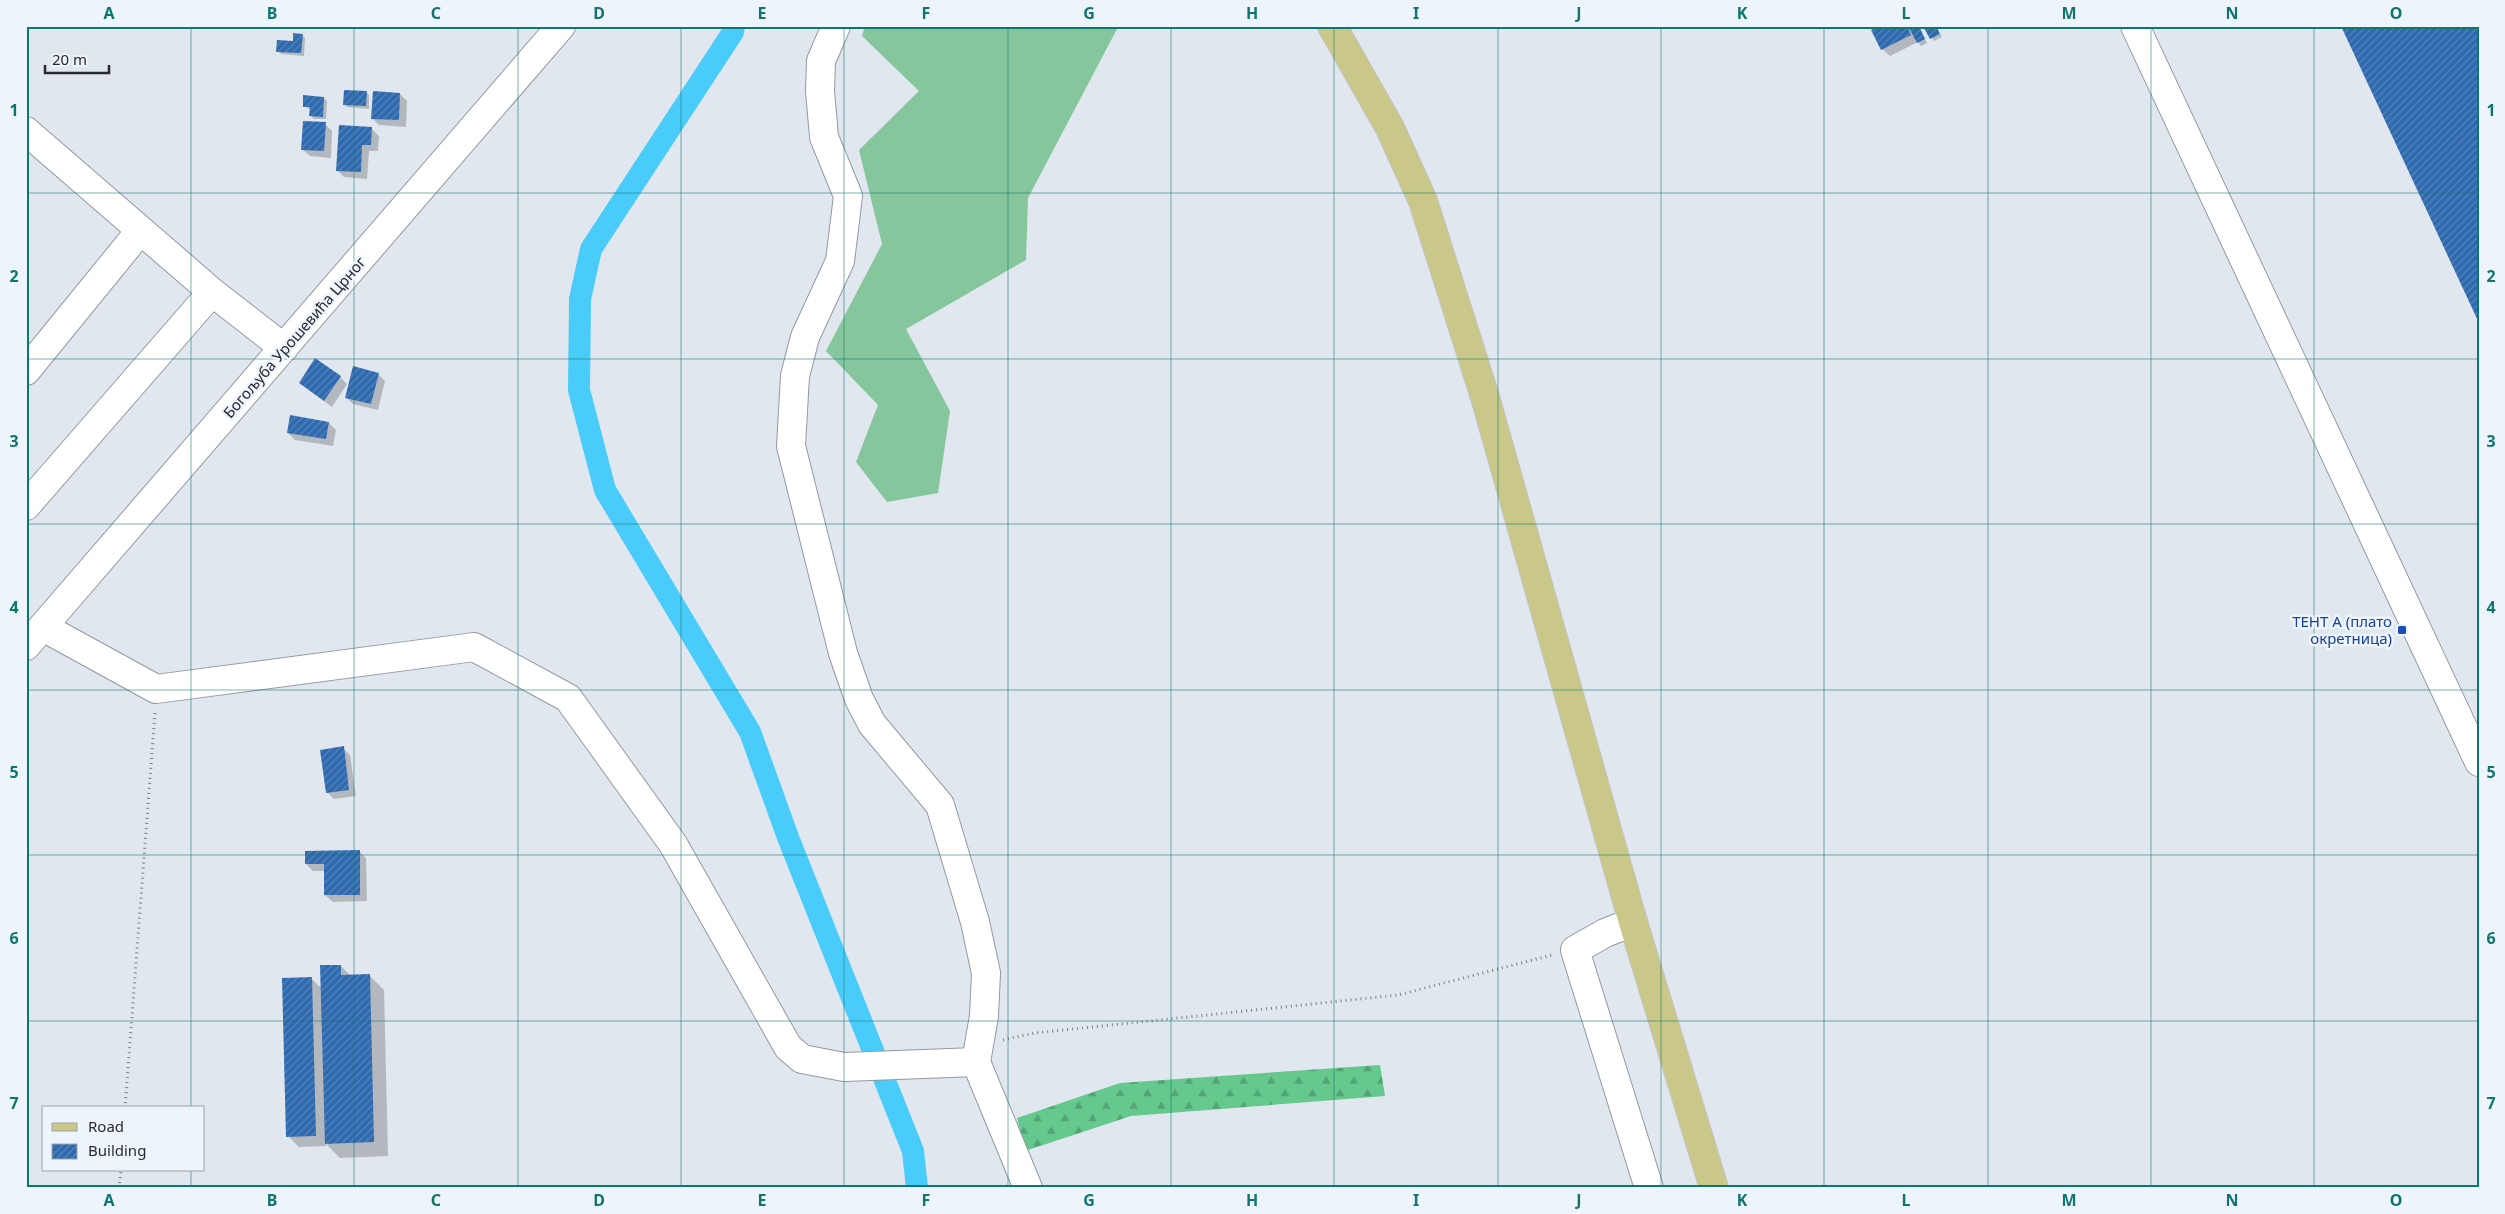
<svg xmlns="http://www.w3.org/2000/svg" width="2505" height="1214" font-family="'Noto Sans',sans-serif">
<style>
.grass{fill:#86c69c}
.forest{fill:url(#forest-firs)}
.shadow{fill:#0003}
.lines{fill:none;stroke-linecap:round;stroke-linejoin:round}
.canal{stroke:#49ccf9;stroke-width:22}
.building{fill:url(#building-hatch)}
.minor-casing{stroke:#9399a0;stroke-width:30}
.major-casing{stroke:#c3c3c4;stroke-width:30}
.path{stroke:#7b8084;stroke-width:3;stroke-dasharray:1 4;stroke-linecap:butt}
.minor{stroke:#fff;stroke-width:28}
.major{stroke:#cac888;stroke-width:28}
.grid{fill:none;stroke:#0f766e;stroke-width:1;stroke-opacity:0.55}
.transit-dot{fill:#1a4fb4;stroke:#eef4fc;stroke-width:2}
.labels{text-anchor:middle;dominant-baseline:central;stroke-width:5;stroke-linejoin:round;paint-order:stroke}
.street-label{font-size:15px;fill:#282a2d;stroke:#eef4fc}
.transit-label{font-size:15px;fill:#164399;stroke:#eef4fc;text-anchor:end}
.neatline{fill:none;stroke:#0f766e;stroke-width:2}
.grid-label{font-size:16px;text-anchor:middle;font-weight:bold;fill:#0f766e}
</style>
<defs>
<pattern id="forest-firs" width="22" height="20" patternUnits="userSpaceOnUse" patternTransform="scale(1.25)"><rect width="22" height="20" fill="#65c88d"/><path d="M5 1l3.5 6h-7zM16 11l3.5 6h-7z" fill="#53a374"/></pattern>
<pattern id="building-hatch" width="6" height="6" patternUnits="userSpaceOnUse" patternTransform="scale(1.25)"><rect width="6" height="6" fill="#2e6ab0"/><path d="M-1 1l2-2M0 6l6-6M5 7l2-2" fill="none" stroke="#5984b5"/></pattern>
</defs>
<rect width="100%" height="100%" fill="#e0e7ee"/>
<path class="grass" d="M865 26H1068L1117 29 1028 198 1026 260 906 329 950 411 938 493 887 502 856 462 878 405 826 351 882 244 859 150 919 91 862 36Z"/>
<path class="forest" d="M1380 1065 1385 1096 1131 1116 1025 1151 1017 1118 1120 1083Z"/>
<path class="shadow" d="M1881 26H1909L1911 28 1918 26 1927 43 1921 46 1918 42 1890 56 1882 49 1873 30Z
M1925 26H1936L1942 37 1934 41Z
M302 35 305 38 304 56 281 54 278 51Z
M366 92 369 95V109L347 107 344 104Z
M400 94 407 101 406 127 379 125 372 118Z
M324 98 327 101 326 119H314L310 115 311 110 304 106Z
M325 124 332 131 331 158 310 156 302 149Z
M372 129 379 136 378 151H369L367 179 344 177 337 170Z
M378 374 385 381 378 410 353 404 346 397Z
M340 377 347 384 332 407 300 383Z
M329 423 336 430 333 446 295 440 288 433Z
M343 748 350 755 356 796 334 799 327 792Z
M359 851 366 858 367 901 333 902 325 895V871H313L306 864Z
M341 966 351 976 369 975 384 990 388 1156 340 1158 326 1144V1146L299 1147 288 1136 311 978 322 989Z"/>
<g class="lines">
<path class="canal" d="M734 26 733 32 591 249 580 299 579 390 605 490 750 732 789 840 913 1151 917 1188"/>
</g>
<path class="building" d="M1879 26H1907L1911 35 1881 50 1871 30Z
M1912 26H1919L1925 39 1917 43 1909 28Z
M1923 26H1936L1940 34 1930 39Z
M2341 26H2479V323Z
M293 33 303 34 301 53 276 52 277 40 293 41Z
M344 90 367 91 366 106 343 105Z
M373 91 400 93 399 120 371 119Z
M303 95 324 97 323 117 309 116 310 107H303Z
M303 121 326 122 324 151 301 150Z
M339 125 372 127 371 145H362L361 172 336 171Z
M315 358 341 376 324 401 299 383Z
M353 366 379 373 371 404 345 398Z
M290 415 329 422 326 439 287 433Z
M344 746 349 790 326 793 320 750Z
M360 850V895H324V864H305V851Z
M320 965H341V975L370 974 374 1142 325 1144Z
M312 977 316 1136 286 1137 282 978Z"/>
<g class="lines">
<g class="minor-casing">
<path id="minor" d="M836 26 821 61 820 91 824 137 848 196 840 261 805 337 795 376 791 446 843 653 859 699 872 724 940 805 975 922 986 973 984 1016 976 1062 1028 1188
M2135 26 2479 762
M26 131 212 292 284 348
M26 371 140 231
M26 506 212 292
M43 627 156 689 474 647 568 698 673 844 788 1047 802 1059 844 1067 976 1062
M26 646 561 26
M1633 922 1605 933 1575 950 1649 1188"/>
</g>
<g class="major-casing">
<path id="major" d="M1332 26 1390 128 1423 201 1485 397 1633 922 1714 1188"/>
</g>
<path class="path" d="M1003 1040 1035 1033 1398 995 1552 955
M125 1108 155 713
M119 1188 121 1170"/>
<use href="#minor" class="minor"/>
<use href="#major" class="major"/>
</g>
<path class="grid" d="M191 26V1108M354 26V1188M518 26V1188M681 26V1188M844 26V1188M1008 26V1188M1171 26V1188M1334 26V1188M1498 26V1188M1661 26V1188M1824 26V1188M1988 26V1188M2151 26V1188M2314 26V1188M26 193H2479M26 359H2479M26 524H2479M26 690H2479M26 855H2479M26 1021H2479M191 1170V1188"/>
<rect class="transit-dot" x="2397" y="625" width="10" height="10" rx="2.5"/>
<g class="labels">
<g class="street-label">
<text transform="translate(294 337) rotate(-49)">Богољуба Урошевића Црног</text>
</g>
<g class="transit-label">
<text x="2392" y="621">ТЕНТ А (плато<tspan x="2392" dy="17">окретница)</tspan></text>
</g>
</g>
<rect width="2505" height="1214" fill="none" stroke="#eef4fc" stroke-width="55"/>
<rect x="42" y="1106" width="162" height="65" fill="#eef4fc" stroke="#9fa3a9"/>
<rect x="52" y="1123" width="25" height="8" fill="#cac888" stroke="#9fa3a9"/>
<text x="88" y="1132" font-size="15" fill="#282a2d">Road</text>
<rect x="52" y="1144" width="25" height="15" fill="url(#building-hatch)" stroke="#9fa3a9"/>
<text x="88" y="1156" font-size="15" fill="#282a2d">Building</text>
<path d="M45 65v8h64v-8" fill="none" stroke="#282a2d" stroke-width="2.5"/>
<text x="52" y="65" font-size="15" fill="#282a2d" stroke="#eef4fc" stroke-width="4" paint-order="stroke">20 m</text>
<rect x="28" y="28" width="2450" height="1158" class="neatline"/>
<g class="grid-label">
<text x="109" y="19">A</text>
<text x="272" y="19">B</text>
<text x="436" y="19">C</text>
<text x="599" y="19">D</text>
<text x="762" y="19">E</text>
<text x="926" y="19">F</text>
<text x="1089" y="19">G</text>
<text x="1252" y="19">H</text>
<text x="1416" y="19">I</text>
<text x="1579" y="19">J</text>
<text x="1742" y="19">K</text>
<text x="1906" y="19">L</text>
<text x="2069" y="19">M</text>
<text x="2232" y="19">N</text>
<text x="2396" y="19">O</text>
<text x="14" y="116">1</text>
<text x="2491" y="116">1</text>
<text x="14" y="282">2</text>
<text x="2491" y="282">2</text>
<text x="14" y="447">3</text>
<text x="2491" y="447">3</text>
<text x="14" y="613">4</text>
<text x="2491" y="613">4</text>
<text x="14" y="778">5</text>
<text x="2491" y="778">5</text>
<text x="14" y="944">6</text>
<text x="2491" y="944">6</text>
<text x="14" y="1109">7</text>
<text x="2491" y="1109">7</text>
<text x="109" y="1206">A</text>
<text x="272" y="1206">B</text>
<text x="436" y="1206">C</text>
<text x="599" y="1206">D</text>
<text x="762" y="1206">E</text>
<text x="926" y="1206">F</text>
<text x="1089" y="1206">G</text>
<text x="1252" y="1206">H</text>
<text x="1416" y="1206">I</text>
<text x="1579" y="1206">J</text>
<text x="1742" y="1206">K</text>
<text x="1906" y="1206">L</text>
<text x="2069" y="1206">M</text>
<text x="2232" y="1206">N</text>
<text x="2396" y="1206">O</text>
</g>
</svg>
